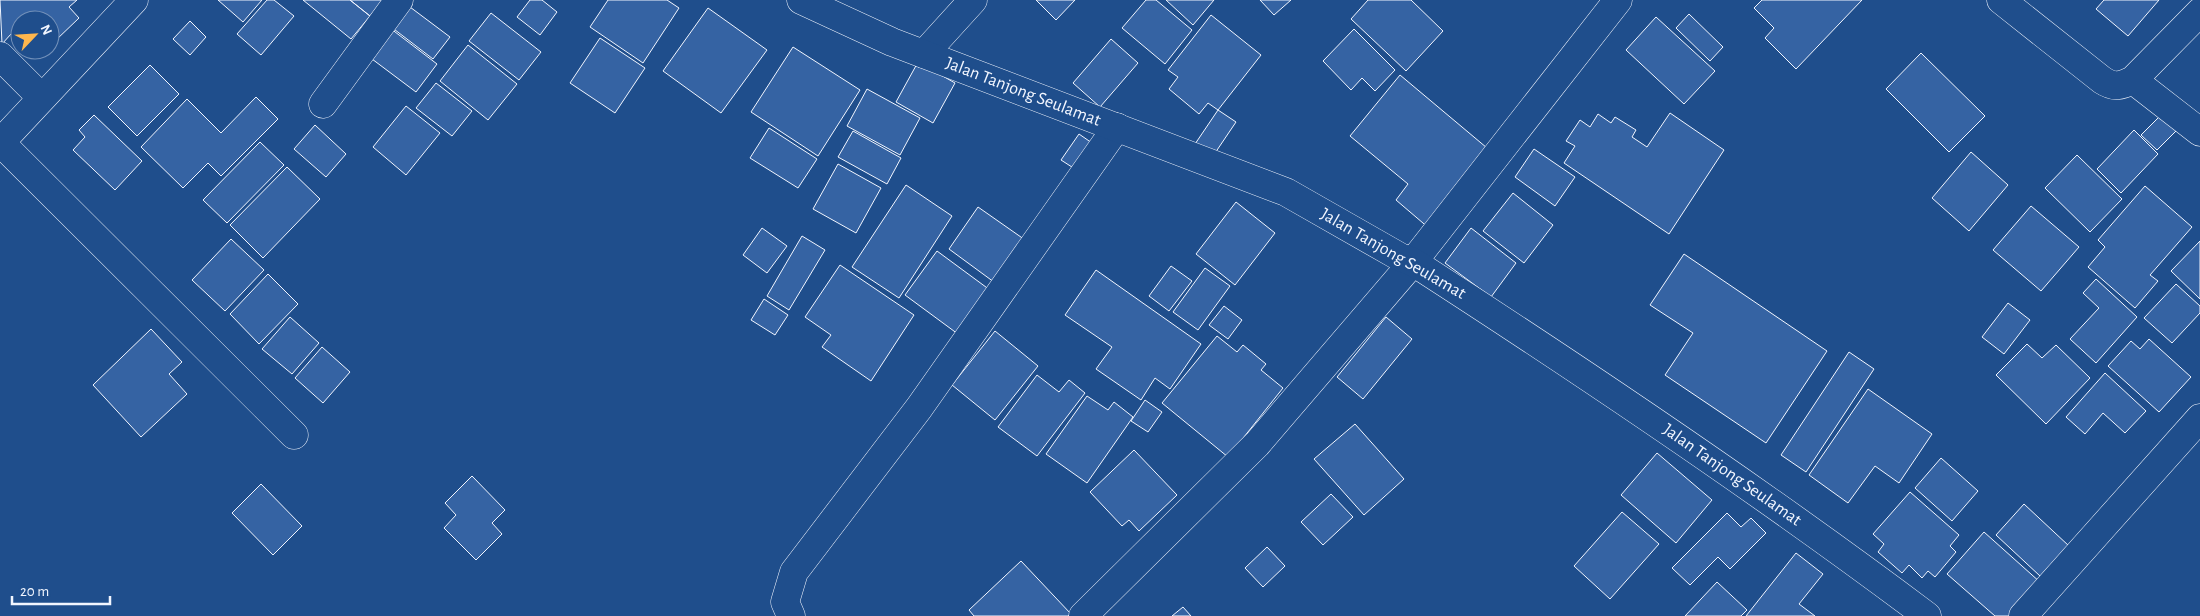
<svg xmlns="http://www.w3.org/2000/svg" width="2200" height="616" font-family="'Alegreya Sans',sans-serif">
<style>
.building{fill:#3563a3;stroke:#f2f6ff}
.lines{fill:none;stroke-linecap:round;stroke-linejoin:round}
.minor-casing{stroke:#f2f6ff;stroke-width:29}
.tertiary-casing{stroke:#f2f6ff;stroke-width:29}
.minor{stroke:#1f4e8c;stroke-width:28}
.tertiary{stroke:#1f4e8c;stroke-width:28}
.labels{text-anchor:middle;dominant-baseline:central;stroke-width:4;stroke-linejoin:round;paint-order:stroke}
.street-label{font-size:18px;fill:#f2f6ff;stroke:#1f4e8c}
</style>
<rect width="100%" height="100%" fill="#1f4e8c"/>
<path class="building" d="M0 0H77L69 7 79 18 55 41 50 36V20H20V44L11 34 2 44Z
M218 0H262L243 22Z
M267 0H274L294 16 261 55 237 34Z
M303 0H350L370 16 351 39Z
M350 0H383L370 16Z
M530 0H542L557 12 540 35 517 17Z
M608 0H667L679 8 643 63 590 27Z
M1036 0H1075L1056 20Z
M1146 0H1156L1192 30 1165 64 1122 28Z
M1166 0H1214L1193 25Z
M1260 0H1291L1274 15Z
M1368 0H1411L1443 31 1406 71 1351 19Z
M1762 0H1862L1796 69 1765 38 1774 28 1754 8Z
M2104 0H2159L2128 36 2096 9Z
M402 1 450 37 433 59 386 23Z
M708 8 767 50 721 113 663 71Z
M491 13 541 52 519 80 469 41Z
M1689 14 1723 47 1710 61 1676 28Z
M1211 15 1261 55 1218 110 1208 103 1199 114 1169 89 1178 77 1168 70Z
M1656 17 1715 71 1684 104 1626 50Z
M190 21 206 37 190 55 173 39Z
M386 25 437 64 416 92 364 53Z
M1354 29 1395 70 1375 91 1362 78 1351 90 1323 61Z
M600 38 645 68 615 113 570 83Z
M1111 39 1138 63 1100 107 1073 83Z
M468 45 517 84 488 120 440 81Z
M793 47 860 90 818 156 751 112Z
M1921 53 1985 116 1949 152 1886 89Z
M918 62 955 83 933 123 896 102Z
M150 65 179 94 137 136 108 107Z
M1400 75 1493 153 1430 229 1396 200 1408 184 1350 136Z
M436 83 472 111 452 136 416 108Z
M867 89 920 118 900 155 847 126Z
M256 97 278 119 221 176 208 163 183 188 141 147 187 99 221 133Z
M406 106 440 133 406 175 373 147Z
M1218 110 1236 122 1211 159 1193 147Z
M1670 113 1724 150 1669 234 1564 163 1575 146 1566 141 1580 120 1590 127 1598 114 1611 123 1615 117 1636 130 1632 137 1647 147Z
M94 115 142 161 115 190 73 150 85 137 79 130Z
M2161 115 2177 130 2157 150 2141 135Z
M315 125 346 154 326 177 294 149Z
M769 128 817 159 798 188 750 158Z
M2134 130 2158 154 2121 193 2097 169Z
M853 131 901 158 887 184 838 157Z
M1079 134 1092 143 1075 169 1061 160Z
M260 142 284 165 227 223 203 200Z
M1534 149 1575 177 1555 206 1515 177Z
M1971 152 2008 185 1969 231 1932 198Z
M2077 155 2122 199 2090 232 2045 188Z
M838 164 881 188 856 233 813 209Z
M287 167 320 199 263 258 230 225Z
M906 185 952 216 899 298 852 267Z
M2145 186 2192 227 2150 275 2158 281 2135 308 2088 267 2105 247 2098 240Z
M1513 193 1553 225 1524 263 1483 231Z
M1236 202 1275 233 1235 285 1196 254Z
M2031 206 2079 247 2041 291 1993 250Z
M978 207 1028 242 998 285 949 249Z
M762 228 787 246 767 273 743 255Z
M1471 228 1516 263 1491 297 1445 263Z
M802 236 825 250 789 310 767 296Z
M231 239 264 270 225 311 192 280Z
M2200 241V299L2171 271Z
M937 251 994 293 962 337 905 295Z
M1684 254 1827 351 1766 443 1665 375 1693 333 1650 305Z
M840 265 914 315 871 381 822 347 831 335 805 317Z
M1171 266 1192 281 1169 311 1149 296Z
M1205 268 1230 286 1198 330 1173 312Z
M1096 270 1201 344 1170 389 1155 378 1141 400 1096 369 1112 347 1065 315Z
M268 274 298 304 259 344 230 314Z
M2096 279 2137 317 2096 363 2070 339 2099 308 2083 293Z
M2176 284 2200 306V313L2172 343 2144 318Z
M764 299 788 315 775 335 751 320Z
M2008 303 2030 320 2004 354 1982 337Z
M1224 306 1242 320 1228 339 1209 325Z
M290 317 319 343 292 374 262 349Z
M1386 317 1412 339 1363 399 1337 377Z
M151 329 182 362 169 374 187 394 141 437 93 385Z
M995 331 1038 366 995 420 952 385Z
M1217 336 1237 352 1243 345 1266 364 1261 370 1283 388 1228 457 1162 403Z
M2149 339 2191 377 2159 412 2108 366 2131 341 2140 349Z
M2027 344 2042 358 2056 345 2090 378 2046 424 1996 375Z
M322 347 350 372 323 403 295 378Z
M1849 352 1874 369 1806 472 1781 455Z
M2105 373 2146 411 2125 433 2103 413 2085 434 2066 417Z
M1037 375 1059 392 1069 380 1085 393 1037 456 998 427Z
M1868 389 1932 434 1899 483 1875 466 1848 503 1809 475Z
M1087 396 1108 410 1114 402 1133 417 1087 483 1046 454Z
M1145 400 1162 412 1148 432 1131 421Z
M1355 424 1404 479 1364 515 1314 459Z
M1134 450 1177 495 1139 531 1129 520 1122 526 1090 492Z
M1657 453 1712 500 1676 543 1621 495Z
M1941 458 1978 491 1952 521 1915 488Z
M472 476 505 510 492 523 502 534 476 560 444 528 456 515 445 503Z
M261 484 302 526 273 555 232 513Z
M1910 492 1959 535 1950 546 1956 552 1935 577 1928 571 1922 578 1909 565 1902 573 1878 552 1884 544 1873 534Z
M1331 494 1353 517 1323 545 1301 522Z
M2024 504 2069 546 2040 576 1996 535Z
M1622 512 1659 544 1610 599 1574 566Z
M1727 513 1741 527 1751 518 1766 533 1730 569 1718 557 1690 585 1672 568Z
M1984 532 2041 583 2012 616H1995L1947 574Z
M1267 547 1285 566 1263 587 1245 568Z
M1796 553 1823 574 1799 604 1815 616H1746Z
M1021 561 1071 614 1068 616H974L969 610Z
M1717 582 1747 610 1741 616H1685Z
M1183 607 1191 616H1172Z"/>
<g class="lines">
<g class="minor-casing">
<path id="minor" d="M2001 0 2102 80C2114 88 2121 86 2133 80L2200 12
M924 54 973 0
M0 56 42 98
M2133 80 2200 132
M323 104 399 0
M0 143 134 0
M1 143 294 435
M791 616 785 602 794 572 919 408 1117 127
M1083 616 1257 444 1413 262 1618 0
M2023 616 2200 418"/>
</g>
<g class="tertiary-casing">
<path id="tertiary" d="M801 0 892 42 1286 192 1400 257 1413 262C1588 375 1761 491 1927 616"/>
</g>
<use href="#minor" class="minor"/>
<use href="#tertiary" class="tertiary"/>
</g>
<g class="labels">
<g class="street-label">
<text transform="translate(1023 92) rotate(21)">Jalan Tanjong Seulamat</text>
<text transform="translate(1393 254) rotate(30)">Jalan Tanjong Seulamat</text>
<text transform="translate(1732 475) rotate(35)">Jalan Tanjong Seulamat</text>
</g>
</g>
<g transform="translate(35 35) rotate(65)"><circle r="24" fill="#1f4e8c" stroke="#7391ba"/>
<path d="M0-4L9 19L0 12L-9 19Z" fill="#ffb74d"/>
<text y="-8" font-size="14" font-weight="bold" text-anchor="middle" fill="#f2f6ff">N</text>
</g>
<path d="M12 596v8h98v-8" fill="none" stroke="#f2f6ff" stroke-width="2.5"/>
<text x="20" y="596" font-size="15" fill="#f2f6ff" stroke="#1f4e8c" stroke-width="4" paint-order="stroke">20 m</text>
</svg>
